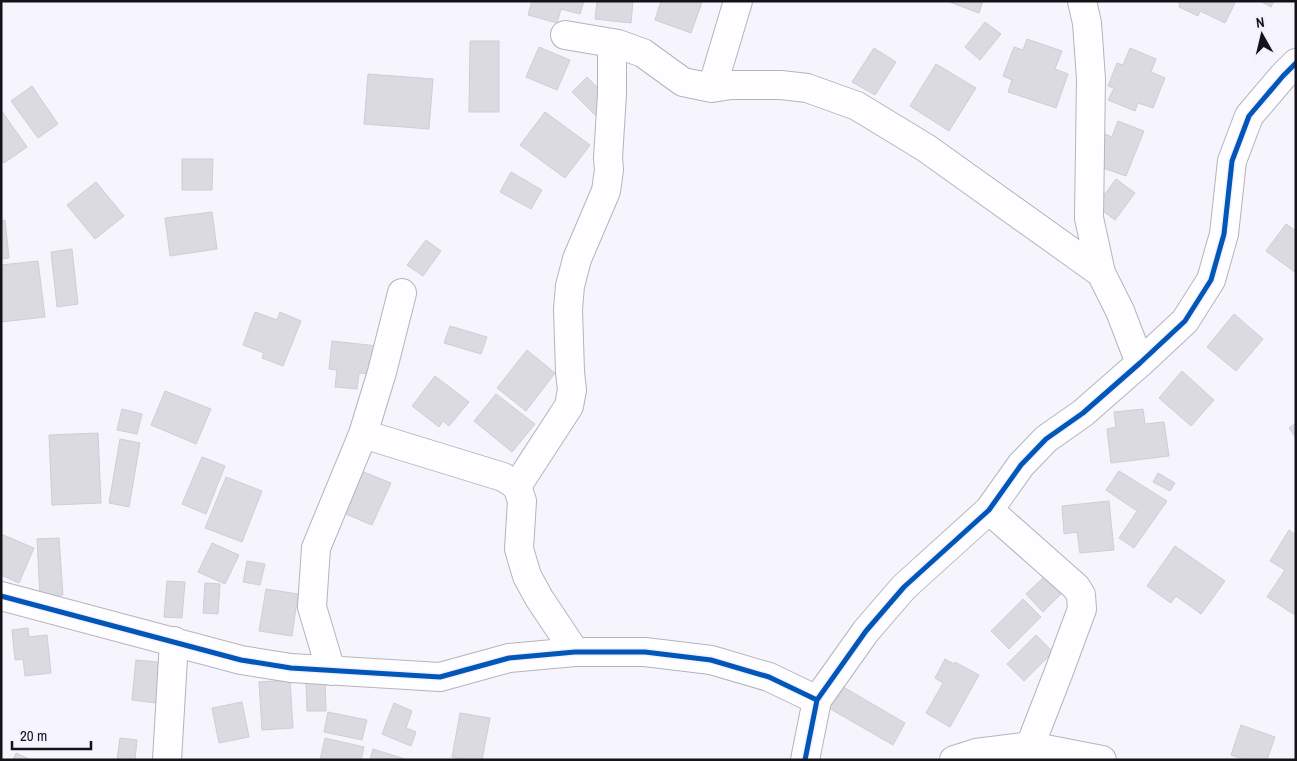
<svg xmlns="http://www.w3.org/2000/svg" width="1297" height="761" font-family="'Archivo Narrow',sans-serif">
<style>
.building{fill:#dcdae1;stroke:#d0ced4}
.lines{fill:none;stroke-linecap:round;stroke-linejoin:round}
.minor-casing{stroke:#b6b4bb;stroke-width:30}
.minor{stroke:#fefdff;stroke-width:28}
.cycleway-casing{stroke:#f5f0ff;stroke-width:8}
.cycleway{stroke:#0057b8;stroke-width:5}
</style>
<rect width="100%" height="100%" fill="#f6f4fc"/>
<path class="building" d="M532 1H584L580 14 561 9 557 23 528 15Z
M597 1H633L631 23 595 19Z
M661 1 702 2 691 33 655 20Z
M947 1H983L979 13Z
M1176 1H1236L1225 23 1200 11 1198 16 1179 7 1180 4Z
M1260 1H1274L1271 7Z
M985 22 1001 34 980 60 965 47Z
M1027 39 1062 51 1055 69 1068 74 1056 108 1008 92 1012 80 1003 76 1014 47 1023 50Z
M470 41H499V112H469Z
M539 47 570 60 557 90 526 77Z
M874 48 896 62 875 95 852 82Z
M1130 48 1156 59 1151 72 1165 78 1153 108 1138 103 1135 111 1108 100 1114 88 1108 86 1117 63 1123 65Z
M936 64 976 88 949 131 910 106Z
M368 74 433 79 429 129 364 124Z
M587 77 610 100 595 115 572 92Z
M32 86 58 124 38 138 11 101Z
M1 110 27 147 4 163 1 159Z
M545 112 590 145 565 178 520 145Z
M1118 121 1144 131 1126 176 1100 167 1104 156 1095 152 1102 133 1112 137Z
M182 159H213L212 190H182Z
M511 172 542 190 531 209 500 192Z
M1116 179 1135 193 1115 220 1096 206Z
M96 182 124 216 95 239 67 205Z
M212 212 217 249 170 256 165 218Z
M5 220 9 258 1 259V221Z
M1286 224 1296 231V273L1266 251Z
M426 240 441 251 423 276 407 265Z
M72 249 78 304 57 307 51 252Z
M38 261 45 317 1 322V265Z
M255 312 277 320 280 312 301 321 283 366 262 358 264 353 243 345Z
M1234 314 1263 339 1236 371 1207 347Z
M450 326 487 337 481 354 444 343Z
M332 341 377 346 373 374 359 373 357 389 335 387 337 370 329 369Z
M527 350 555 373 526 411 497 388Z
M1182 371 1214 400 1191 426 1159 398Z
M435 376 469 402 449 426 443 421 439 427 412 406Z
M165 391 211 409 196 444 151 425Z
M496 394 535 424 512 452 474 421Z
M122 409 142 414 137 434 117 430Z
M1143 409 1145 424 1164 422 1169 456 1111 463 1107 429 1116 427 1114 412Z
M1296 423V438L1289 428Z
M98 433 101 503 52 505 49 435Z
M120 439 140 443 129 507 109 503Z
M202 457 225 466 206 514 182 504Z
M359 470 391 483 372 525 341 512Z
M1119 471 1167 501 1134 548 1119 538 1137 511 1106 490Z
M1158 473 1175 483 1170 491 1153 482Z
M226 477 262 491 242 542 205 528Z
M1109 501 1114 550 1080 553 1077 532 1064 534 1062 506Z
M1289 530 1296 535 1295 615 1267 597 1285 570 1270 561Z
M1 534 34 548 19 583 1 575Z
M59 538 63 595 40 596 37 539Z
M212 543 239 555 225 584 198 572Z
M1175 546 1225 581 1201 614 1176 596 1171 603 1147 586Z
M247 561 265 564 260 585 243 582Z
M1047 574 1064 591 1043 612 1026 594Z
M167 581 185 582 182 618 164 617Z
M205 583 220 584 218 614 203 613Z
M266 589 298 594 292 636 259 631Z
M1023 599 1041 617 1009 649 991 631Z
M28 628 29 637 47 635 51 673 25 676 23 659 15 660 12 630Z
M1036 635 1053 652 1024 681 1007 664Z
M945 659 954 664 955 662 979 675 950 727 926 713 943 683 935 678Z
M136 660 168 663 164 704 132 700Z
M290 680 293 728 262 730 259 682Z
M325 680 326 711H307L306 681Z
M840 685 905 723 893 745 827 707Z
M242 702 249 737 219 743 212 708Z
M394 703 412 711 406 728 416 732 411 746 382 734Z
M328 712 367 720 362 740 324 732Z
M460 713 490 718 482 760H470L452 757Z
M1241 725 1275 737 1267 760H1246L1231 755Z
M120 738 137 740 135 760H117Z
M325 738 364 747 361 760H320Z
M373 749 405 759V760H370Z
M16 753 31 760H13Z"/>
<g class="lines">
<g class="minor-casing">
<path id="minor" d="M1082 1 1087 23 1091 79 1089 218 1101 273 1120 311 1140 363
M565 35 618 44 643 53 683 82 712 88 731 85H781L807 88 857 106 926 148 1101 273
M712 88 738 1
M363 434 503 477 517 486 522 501 519 549 527 576 539 598 575 652
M517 486 569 406 572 390 570 372 568 309 570 286 577 259 606 191 609 170 608 158 612 94V43
M989 510 1076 587 1081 595 1082 609 1058 674 1030 746
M1 596 241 660 291 668 440 677 509 658 575 652H645L711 660 769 677 817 700
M331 671 312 607 316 548 363 434 382 372 402 293
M167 760 174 641
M805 760 817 700 866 631 904 587 989 510 1021 465 1046 439 1083 413 1140 363 1185 321 1211 280 1224 234 1232 161 1249 116 1283 76 1296 63
M954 760 976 753 1030 746 1102 760"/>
</g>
<use href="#minor" class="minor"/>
<g class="cycleway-casing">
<path id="cycleway" d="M1 596 241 660 291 668 440 677 509 658 575 652H645L711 660 769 677 817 700
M805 760 817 700 866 631 904 587 989 510 1021 465 1046 439 1083 413 1140 363 1185 321 1211 280 1224 234 1232 161 1249 116 1283 76 1296 63"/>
</g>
<use href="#cycleway" class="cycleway"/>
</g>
<rect width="1297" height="761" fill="none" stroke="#151319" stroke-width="5"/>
<g transform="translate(1262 35) rotate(352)" stroke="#f5f0ff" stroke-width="4" paint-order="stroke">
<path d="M0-4L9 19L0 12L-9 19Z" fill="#151319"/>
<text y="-8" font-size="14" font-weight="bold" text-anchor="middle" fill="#151319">N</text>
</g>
<path d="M12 741v8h79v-8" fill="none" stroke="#151319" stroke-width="2.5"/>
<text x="20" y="741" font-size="15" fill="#151319" stroke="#f5f0ff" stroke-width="4" paint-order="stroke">20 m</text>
</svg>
